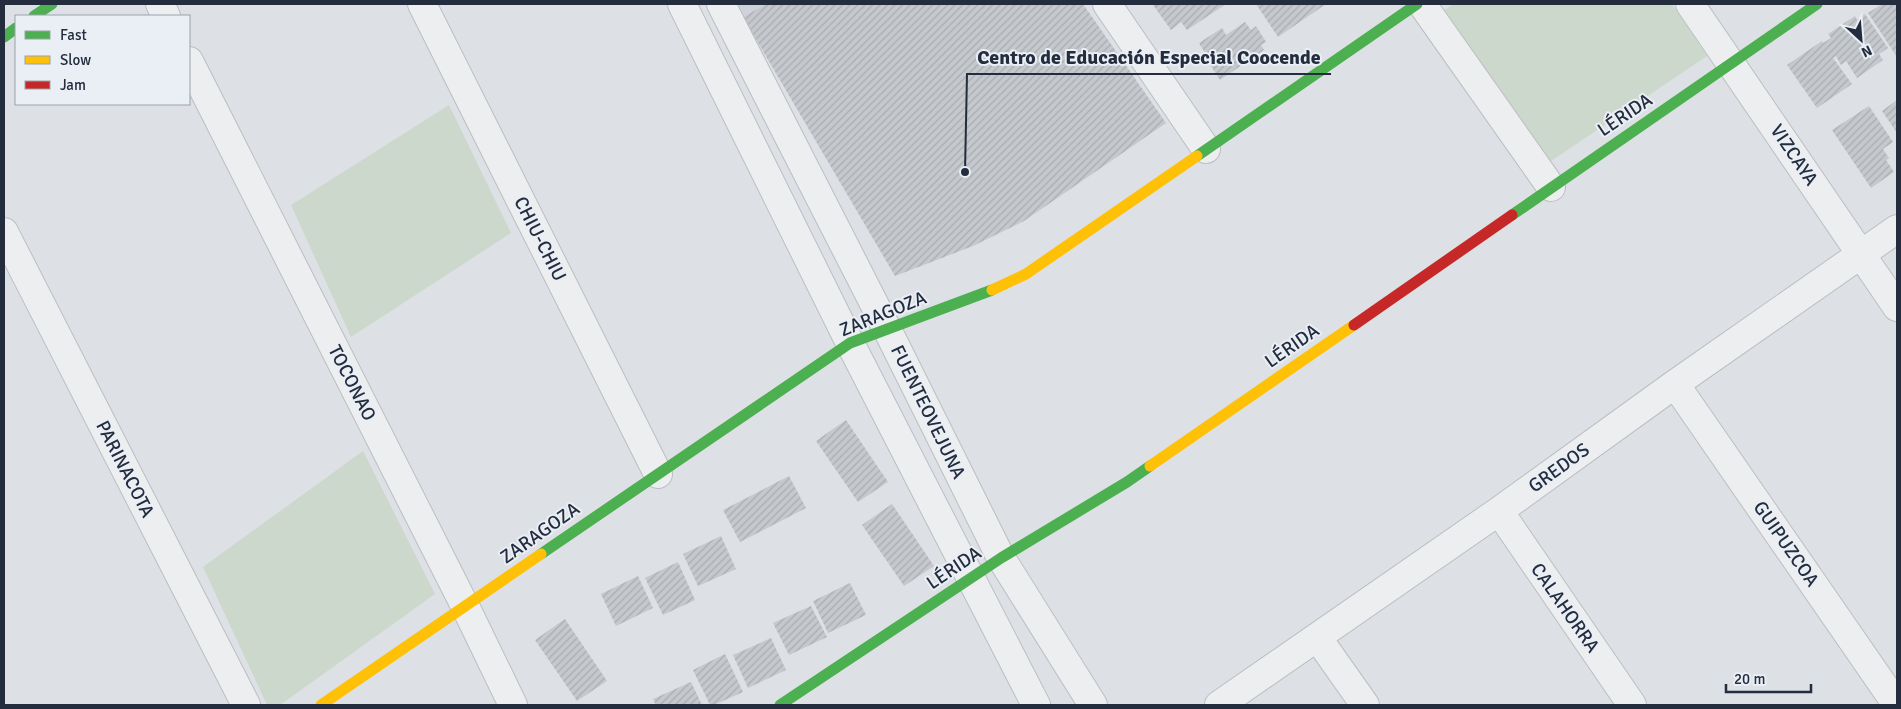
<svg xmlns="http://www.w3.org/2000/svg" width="1901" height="709" font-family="Signika,sans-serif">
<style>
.built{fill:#ced3db}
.green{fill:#cdd8cd}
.building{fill:url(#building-hatch)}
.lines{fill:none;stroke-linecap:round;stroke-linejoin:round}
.street-casing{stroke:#bbbec2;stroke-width:30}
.street{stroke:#edeef0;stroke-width:28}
.fast{stroke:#4caf50;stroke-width:11}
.slow{stroke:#ffc107;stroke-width:11}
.jam{stroke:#c62828;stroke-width:11}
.labels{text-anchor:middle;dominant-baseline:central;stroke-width:4;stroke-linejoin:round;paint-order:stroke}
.street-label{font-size:19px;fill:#232d3e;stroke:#eaeef5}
.leader{fill:none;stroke:#232d3e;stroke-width:2}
.callout-dot{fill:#232d3e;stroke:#eaeef5;stroke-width:2}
.callout-label{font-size:20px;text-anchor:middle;font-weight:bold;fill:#232d3e;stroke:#eaeef5;stroke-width:4;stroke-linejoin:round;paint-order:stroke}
</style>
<defs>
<pattern id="building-hatch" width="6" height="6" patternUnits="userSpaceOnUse" patternTransform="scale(1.25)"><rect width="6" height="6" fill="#c5c8cc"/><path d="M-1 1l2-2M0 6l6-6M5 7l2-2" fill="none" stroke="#a9acb0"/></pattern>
</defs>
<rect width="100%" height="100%" fill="#dde0e4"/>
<path class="built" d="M738 4H766L743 17Z"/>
<path class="green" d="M1453 4H1672L1707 56 1551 161 1444 10Z
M449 105 511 233 351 337 291 205Z
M363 451 435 594 280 705H267L203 567Z"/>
<path class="building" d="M766 4H1083L1166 123 1024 221 973 246 895 276 743 17Z
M1155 4H1226L1187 30 1181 22 1171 30 1153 5Z
M1256 4H1326L1278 37Z
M1882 4H1897V57L1868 13Z
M1865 14 1888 48 1879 54 1883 60 1857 78 1846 61 1841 65 1836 56 1833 58 1852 84 1817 108 1787 65 1822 41 1823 43 1831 38 1828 34 1855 16 1857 20Z
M1245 22 1251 30 1256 26 1266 42 1261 45 1264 50 1220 80 1203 54 1205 53 1199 43 1222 28 1226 35Z
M1897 100V133L1882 111Z
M1869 106 1893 142 1883 149 1889 158 1886 160 1894 172 1871 188 1832 130Z
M846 420 888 482 858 502 816 441Z
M789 476 806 508 740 542 723 510Z
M892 504 934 566 904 586 862 525Z
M721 536 736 569 698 586 683 554Z
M678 562 695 600 663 615 645 578Z
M638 576 653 608 616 626 601 594Z
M850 583 866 615 828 633 813 601Z
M811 606 827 637 789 655 773 623Z
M565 619 607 681 577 701 535 640Z
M771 638 786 670 748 688 733 655Z
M725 654 743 692 714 705H710L693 670Z
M691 682 702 705H656L653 699Z"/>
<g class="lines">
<g class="street-casing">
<path id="street" d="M160 4 166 16
M422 4 658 474
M682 4 850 343 1036 705
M721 4 887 329 1001 558 1093 705
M1107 4 1206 149
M1422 4 1551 187
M1690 4 1897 307
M189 61 465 606 513 705
M4 232 246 705
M1675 384 1897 705
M1499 511 1632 705
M1317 637 1365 705
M1219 705 1499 511 1675 384 1897 229"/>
</g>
<use href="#street" class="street"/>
<path class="fast" d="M34 16 52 4
M4 37 16 28
M1197 156 1417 4
M1512 215 1817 4
M541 554 850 343 992 290
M780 705 1001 558 1127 482 1150 466"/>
<path class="slow" d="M992 290 1026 274 1197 156
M1150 466 1354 325
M321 705 541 554"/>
<path class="jam" d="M1354 325 1512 215"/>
</g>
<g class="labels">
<g class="street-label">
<text transform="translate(1625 115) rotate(-34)">LÉRIDA</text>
<text transform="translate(1794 155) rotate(56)">VIZCAYA</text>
<text transform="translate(540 239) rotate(63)">CHIU-CHIU</text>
<text transform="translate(883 314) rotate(-22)">ZARAGOZA</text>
<text transform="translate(1292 346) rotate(-35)">LÉRIDA</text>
<text transform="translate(352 383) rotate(63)">TOCONAO</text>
<text transform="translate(928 412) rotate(64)">FUENTEOVEJUNA</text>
<text transform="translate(1559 468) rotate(-36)">GREDOS</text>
<text transform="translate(125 469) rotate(63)">PARINACOTA</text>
<text transform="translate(540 533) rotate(-35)">ZARAGOZA</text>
<text transform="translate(1786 544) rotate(55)">GUIPUZCOA</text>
<text transform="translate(954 568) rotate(-34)">LÉRIDA</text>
<text transform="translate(1565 608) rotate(55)">CALAHORRA</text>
</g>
</g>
<path class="leader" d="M965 172L967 74H1331"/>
<circle class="callout-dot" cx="965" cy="172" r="5"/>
<g class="callout-label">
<text x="1149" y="64">Centro de Educación Especial Coocende</text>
</g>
<rect width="1901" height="709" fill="none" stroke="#232d3e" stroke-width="10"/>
<rect x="15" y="15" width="175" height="90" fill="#eaeef5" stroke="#9aa1ac"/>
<rect x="25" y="31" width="25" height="8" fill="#4caf50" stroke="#9aa1ac"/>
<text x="60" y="40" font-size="15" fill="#232d3e">Fast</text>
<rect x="25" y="56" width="25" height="8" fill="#ffc107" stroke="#9aa1ac"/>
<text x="60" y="65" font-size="15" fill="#232d3e">Slow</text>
<rect x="25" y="81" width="25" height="8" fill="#c62828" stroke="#9aa1ac"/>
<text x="60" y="90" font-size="15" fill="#232d3e">Jam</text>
<g transform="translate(1861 40) rotate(154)" stroke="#eaeef5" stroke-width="4" paint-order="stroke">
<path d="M0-4L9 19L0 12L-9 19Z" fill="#232d3e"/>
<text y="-8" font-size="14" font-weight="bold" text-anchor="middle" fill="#232d3e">N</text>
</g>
<path d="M1726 684v8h85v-8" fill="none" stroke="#232d3e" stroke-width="2.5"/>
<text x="1734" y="684" font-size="15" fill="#232d3e" stroke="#eaeef5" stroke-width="4" paint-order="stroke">20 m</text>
</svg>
